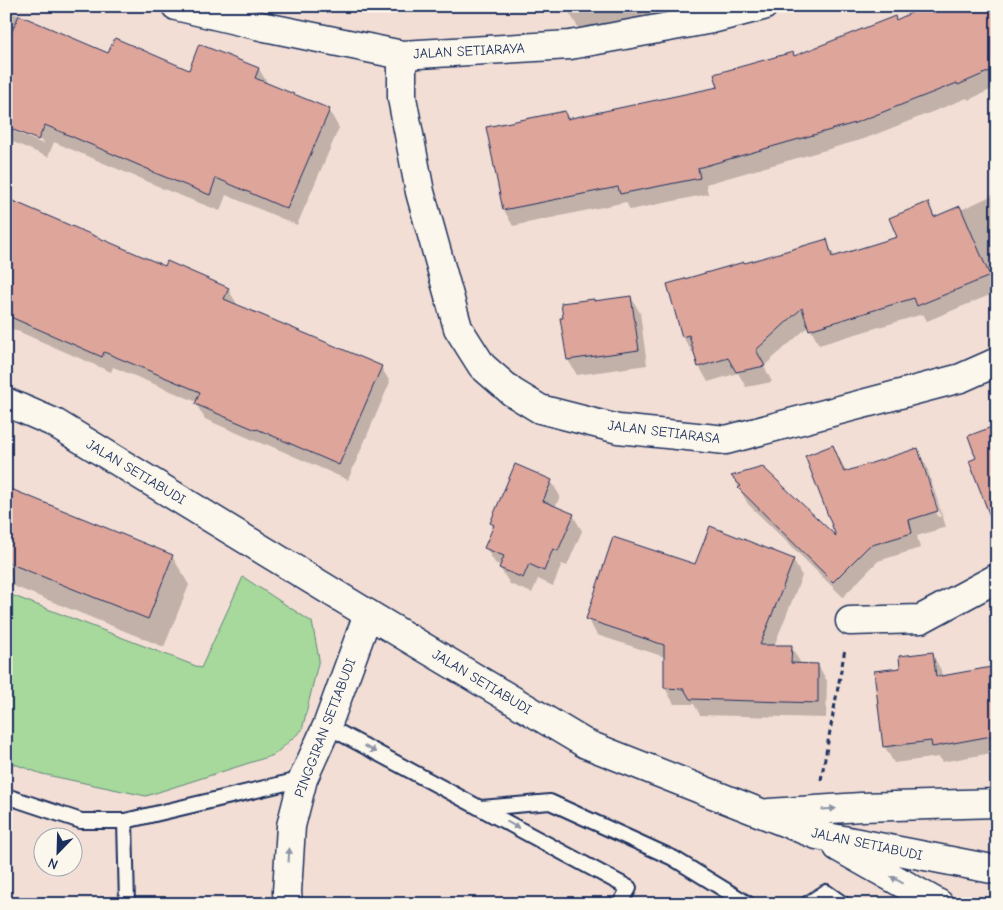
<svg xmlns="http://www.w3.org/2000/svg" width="1003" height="910" font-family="'Comic Neue',sans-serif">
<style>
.green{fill:#a6d99b;stroke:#60847c}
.shadow{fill:#0003;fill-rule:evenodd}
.building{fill:#dea59b;stroke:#1b2f5e}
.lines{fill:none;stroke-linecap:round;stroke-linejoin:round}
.lane-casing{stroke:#1b2f5e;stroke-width:18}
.street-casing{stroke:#1b2f5e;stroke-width:31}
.secondary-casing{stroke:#1b2f5e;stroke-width:31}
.path{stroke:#1b2f5e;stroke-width:3;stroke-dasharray:5 4;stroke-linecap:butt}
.lane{stroke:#fbf7ec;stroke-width:14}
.street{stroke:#fbf7ec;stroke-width:28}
.secondary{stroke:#fbf7ec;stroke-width:28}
.oneway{fill:#8b93a5}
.labels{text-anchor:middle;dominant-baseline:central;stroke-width:4;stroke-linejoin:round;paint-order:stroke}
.street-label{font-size:14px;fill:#1b2f5e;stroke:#fbf7ec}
</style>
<rect width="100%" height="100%" fill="#f2ded4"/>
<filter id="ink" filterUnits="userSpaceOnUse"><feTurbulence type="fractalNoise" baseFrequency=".02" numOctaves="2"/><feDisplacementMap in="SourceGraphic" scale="10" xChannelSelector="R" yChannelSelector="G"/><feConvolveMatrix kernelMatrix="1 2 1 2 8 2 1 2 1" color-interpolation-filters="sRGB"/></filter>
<g filter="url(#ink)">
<path class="green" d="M243 577 312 622 319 659 302 730 274 755 146 796 42 774 6 761V593L201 668Z"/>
<path class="shadow" d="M568 6H712L661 16 660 14 580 31 569 12Z
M997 6V87L968 100 967 98 864 139 706 184 708 194 630 210 626 202 513 226 504 210 487 128 565 112 569 120 719 88 794 57 896 21Z
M6 10 109 55 190 72 259 69 268 84 329 110 339 128 297 225 226 195 220 211 161 188 160 187 54 142 48 157 6 139V128L43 144 44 142 6 125Z
M997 193V278L992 280 997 292 927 321 923 314 819 345 809 326 764 366 772 382 746 387 738 373 708 382 699 366 695 351 692 352 683 337 826 240 835 257 899 238 927 204 936 218 961 210Z
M6 200 166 268 228 289 237 304V306L381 367 390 382 348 480 266 444 265 445 205 419 196 404 197 402 113 367 111 372 6 326Z
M631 297 640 313 647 365 577 375 568 360 594 302Z
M833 447 842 463 846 472 917 450 926 465 946 527 917 536 920 548 878 561 843 597 748 504 733 477 840 541ZM922 465H924L941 516 938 517Z
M551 481 560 496 555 508 573 515 582 531 567 566 562 564 553 586 538 579 532 593 510 584 500 568 501 566 495 563 486 548 494 528 491 523Z
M6 489 172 556 189 585 164 647 6 583Z
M793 560 802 576 774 646H791L800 662V665H818L827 681 826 718 700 715 694 704H674L665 688V657L597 635 588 619 696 565Z
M932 654 941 670 942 678 997 668V752L942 762 939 757 894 763 885 747 875 672 902 669Z"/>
<path class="building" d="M926 6H997V68L958 85 957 83 855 123 698 168 700 178 620 194 618 187 503 210 486 127 565 111 567 119 718 87 714 74 793 52 794 56 895 16 896 20Z
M19 15 108 53 115 38 189 70 199 44 259 68 255 78 330 109 287 209 216 178 210 195 150 171V170L45 125 38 140 6 127V45Z
M6 198 165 266 167 261 229 288 224 299 382 366 339 465 257 429 256 430 195 404 200 392 104 352 102 357 6 315Z
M928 202 934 217 960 206 990 276 917 306 914 298 809 330 802 308 756 350 765 366 736 372 728 358 698 367 689 335 682 337 667 284 744 262 745 263 827 239 832 257 897 237 889 218Z
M631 296 639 350 567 360 560 318H563L561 303 594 299V301Z
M997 425V527H994L969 461 976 458 968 436Z
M833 445 844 472 918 448 938 511 909 520 912 533 869 546 833 582 738 488 741 486 731 476 763 467 836 536 805 456Z
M515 464 552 480 543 501 574 514 558 551 553 549 544 571 529 564 523 578 499 568 504 556 484 548 494 525 490 523Z
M6 487 173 555 148 619 6 562Z
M710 526 794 559 760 645H792L791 663 818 664V703L690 699 684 689 664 688V645L586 619 613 537 695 564Z
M933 652 936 677 997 666V735L932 747 931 741 883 747 874 671 900 668 899 656Z"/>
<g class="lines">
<g class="lane-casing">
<path id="lane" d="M327 726 629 888 620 904
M6 796 81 821H125L303 779
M481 808 550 802 673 858 748 904
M125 821 127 904
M807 904 826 892 843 904"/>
</g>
<g class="street-casing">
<path id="street" d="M176 6 265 27 402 55 570 45 712 19 763 6
M402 55V98L420 192 458 328 482 366 512 392 540 409 618 429 726 440 961 378 997 362
M850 621 921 619 997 578
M288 904 287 892 291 826 303 779 327 726 368 614"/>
</g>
<g class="secondary-casing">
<path id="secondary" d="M6 402 55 423 368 614 586 744 817 835 997 870
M769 813 861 807 997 803
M838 847 939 904"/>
</g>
<path class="path" d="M821 780 845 649"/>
<use href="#lane" class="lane"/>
<use href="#street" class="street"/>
<use href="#secondary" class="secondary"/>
</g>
<defs><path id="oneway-solid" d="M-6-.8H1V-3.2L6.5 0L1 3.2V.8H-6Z" transform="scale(1.25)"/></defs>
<g class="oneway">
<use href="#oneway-solid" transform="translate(370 749) rotate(29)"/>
<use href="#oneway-solid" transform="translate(829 809) rotate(-4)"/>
<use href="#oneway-solid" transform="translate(513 825) rotate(29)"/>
<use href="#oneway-solid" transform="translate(289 855) rotate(-86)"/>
<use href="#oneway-solid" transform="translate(897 880) rotate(-151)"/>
</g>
</g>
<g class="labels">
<g class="street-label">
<text transform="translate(469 51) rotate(-3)">JALAN SETIARAYA</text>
<text transform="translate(664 432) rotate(7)">JALAN SETIARASA</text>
<text transform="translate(136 472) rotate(31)">JALAN SETIABUDI</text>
<text transform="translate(482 682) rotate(31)">JALAN SETIABUDI</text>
<text transform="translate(325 728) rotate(-69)">PINGGIRAN SETIABUDI</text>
<text transform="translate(867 844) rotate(12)">JALAN SETIABUDI</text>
</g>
</g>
<rect width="1003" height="910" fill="none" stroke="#fbf7ec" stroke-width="25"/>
<rect x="12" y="12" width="978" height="885" fill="none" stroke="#1b2f5e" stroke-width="2" filter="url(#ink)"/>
<g transform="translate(58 852) rotate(203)"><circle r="24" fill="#fbf7ec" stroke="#a1a7b3"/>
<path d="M0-4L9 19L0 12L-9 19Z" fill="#1b2f5e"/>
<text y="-8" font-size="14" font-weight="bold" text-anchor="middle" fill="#1b2f5e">N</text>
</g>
</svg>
